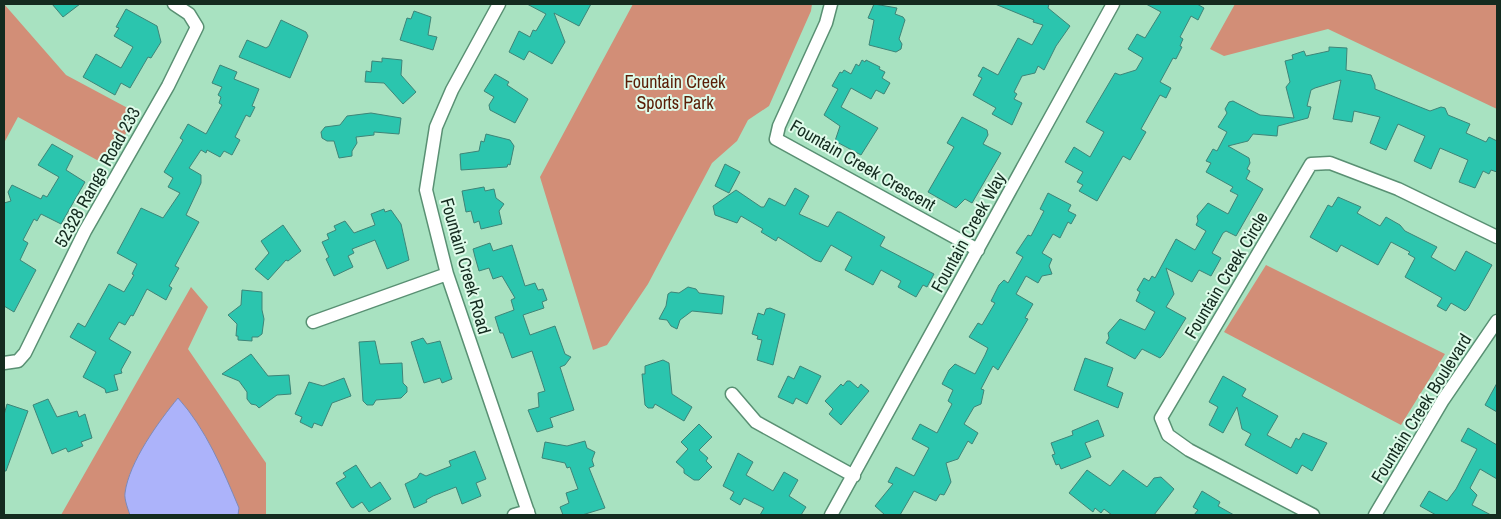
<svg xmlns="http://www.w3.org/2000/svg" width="1501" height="519" font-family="'Archivo Narrow',sans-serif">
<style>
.green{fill:#d28e77}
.water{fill:#acb3fa;stroke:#7e8ab8}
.building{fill:#2bc5ae;stroke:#3e8578}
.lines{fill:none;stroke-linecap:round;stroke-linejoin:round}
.street-casing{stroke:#599073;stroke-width:15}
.street{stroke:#fff;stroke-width:12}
.labels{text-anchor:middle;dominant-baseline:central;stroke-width:4;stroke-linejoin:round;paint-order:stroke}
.park-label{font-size:18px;fill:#5a1e06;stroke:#dffbea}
.street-label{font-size:18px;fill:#142b1f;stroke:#dffbea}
</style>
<rect width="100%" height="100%" fill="#a8e2c1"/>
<path class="green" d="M4 4 66 75 137 113 108 166 18 117 4 143Z
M633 4H812L811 11 769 106 748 120 737 141 712 163 648 284 607 345 593 350 540 177Z
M1235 4H1497V109L1328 29 1224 56 1210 49Z
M1266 265 1445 354 1401 425 1224 332Z
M191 287 208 307 188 349 266 463V515H61Z"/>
<path class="water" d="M178 398C206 429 223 470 239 508L238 515H130C128 509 124 499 125 493 129 462 159 421 178 398Z"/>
<path class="building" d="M52 4H80L63 17Z
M527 4H591L579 26 554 13 565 42 552 64 529 51 524 60 509 52 519 31 530 37 533 30 536 31 546 14Z
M874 4 897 8 895 14 903 17 905 20 899 39 902 44 901 49 896 52 869 45 874 20 868 18Z
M995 4H1049L1048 8 1070 26 1056 46 1044 70 1038 66 1035 73 1022 76 1014 92 1017 94 1014 99 1022 103 1012 125 992 114 996 108 973 95 982 78 978 76 983 67 998 75 1018 38 1032 45 1043 25 1033 22 1034 20Z
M1146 4H1197L1204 8 1198 20 1191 16 1180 37 1183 39 1180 46 1182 47 1176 59 1173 58 1160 82 1171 88 1166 98 1160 95 1141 129 1146 132 1130 160 1123 156 1097 201 1079 191 1083 185 1077 182 1083 172 1065 162 1074 147 1090 157 1104 132 1086 122 1115 73 1120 75 1136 70 1143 58 1128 49 1137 34 1145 38 1161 12Z
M126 9 157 26 161 42 151 58 148 57 130 88 121 83 115 95 83 77 96 54 121 68 133 47 114 36 119 28 116 27Z
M414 11 431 17 428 35 437 37 433 50 400 40 407 18 411 19Z
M281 20 306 32 308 36 290 78 239 57 247 40 266 48 269 46Z
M1329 47 1347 48 1346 70 1371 75 1375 85V89L1430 111 1441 107 1445 108 1448 115 1470 124 1466 133 1486 142 1489 137 1497 141V172L1491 170 1489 174 1483 171 1475 188 1459 182 1468 160 1440 148 1431 169 1414 161 1425 136 1398 124 1386 150 1370 143 1380 117 1354 111 1352 122 1333 119 1341 80 1315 88 1311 90 1307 106 1311 107 1308 118 1278 126 1277 136 1253 134 1248 141 1228 146 1249 158 1250 163 1247 169 1250 171 1246 179 1263 189 1236 236 1226 231 1223 233 1212 253 1221 258 1211 276 1199 270 1192 282 1166 268 1174 294 1166 307 1186 318 1163 355 1160 358 1142 349 1135 359 1106 343 1109 338 1108 333 1120 319 1145 330 1155 312 1136 301 1140 292 1137 290 1144 278 1149 281 1152 276 1155 278 1176 239 1195 250 1206 231 1196 225 1198 221 1197 216 1208 203 1228 214 1238 195 1230 191 1233 187 1206 172 1211 163 1206 161 1213 149 1217 151 1227 132 1218 127 1227 113 1225 109 1229 102 1233 101 1260 115 1294 118 1286 87 1290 82 1285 61 1293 59 1292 55 1304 51 1306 56 1329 51Z
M382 58 402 60 401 75 416 92 403 104 384 83 365 82 366 71 371 72 372 61 382 62Z
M862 60 865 62 866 60 880 67 879 69 885 72 882 78 890 83 884 94 876 90 871 99 851 88 841 107 878 128 861 155 835 141 840 126 824 115 838 89 832 86 840 72 842 73 844 70 851 74 856 64 859 66Z
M220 65 237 72 234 79 259 89 252 106 255 107 250 117 246 115 235 137 240 140 232 155 224 151 220 157 207 150 206 153 201 150 189 168 201 175V183L186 215 199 222 175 266 179 268 169 286 172 288 166 300 147 289 133 316 131 315 125 325 119 322 109 339 131 352 121 370 122 373 114 375 118 390 106 393 105 389 83 377 96 352 70 337 78 323 85 327 109 284 124 292 134 275 132 274 137 264 117 253 140 210 141 208 163 218 180 193 168 187 173 178 164 172 183 140 180 138 188 124 206 134 222 105 219 103 221 97 218 95 222 87 212 83Z
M495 74 509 82 507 85 528 99 515 123 490 110 489 105 494 97 484 91Z
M371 113 401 118 399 134 374 132V135L356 137 357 143 352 151V156L339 158 334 141H327L322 138 321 132 325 127 340 125 347 116Z
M962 117 987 130 988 135 983 144 1001 153 972 203 965 199 956 208 928 192 954 147 947 143Z
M486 134 510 140 514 146 510 165 508 164 507 167 461 170 460 154 479 151 481 141 484 142Z
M52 144 73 156 66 170 85 182 61 224 41 214 37 221 34 219 23 240 28 243 20 260 36 270 14 312 4 306V203L11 201 8 192 12 185 41 199 43 195 47 197 59 177 38 165Z
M725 164 740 172 729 193 715 186Z
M484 187 485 191 494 189 496 198 504 204 499 211 502 224 481 229 479 221 474 223 471 211 466 212 462 191Z
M795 188 809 196 799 214 828 227 837 212H840L885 237 880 246 934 274 927 287 923 285 916 297 898 287 901 281 881 270 873 285 845 270 852 257 831 245 821 262 815 260 778 237 776 241 761 232 763 229 741 216 737 223 715 215 713 206 736 190 761 207H764L769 198 785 206Z
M1048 193 1071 205 1068 211 1076 215 1071 224 1068 222 1060 238 1053 234 1042 253 1052 259 1049 266 1052 274 1042 276 1038 283 1026 276 1016 294 1033 304 1025 318 1028 319 998 370 993 366 981 389 984 390 981 404 974 407 964 424 978 433 972 444 968 441 958 459 946 463 951 482 944 495 940 494 936 501 914 491 900 515H885L875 506 893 484 888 482 896 467 914 476 929 448 912 439 920 424 937 433 952 404 948 401 953 390 942 384 949 370 955 364 975 374 985 355 988 348 969 337 978 323 982 325 995 303 991 301 999 285 1004 280 1008 283 1023 257 1016 253 1028 235 1031 236 1044 211 1040 209Z
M1338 197 1361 207 1357 213 1380 226 1386 217 1400 225 1405 231 1437 247 1431 257 1455 271 1466 251 1492 265 1468 308 1465 311 1451 303 1446 311 1437 306 1442 298 1405 277 1415 258 1408 254 1410 252 1391 242 1378 265 1341 245 1337 252 1310 237 1328 205 1332 207Z
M384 209 385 212 391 210 401 224 409 260 387 269 375 240 352 249 354 253 348 256 353 267 334 276 326 259 329 257 322 242 329 239 327 234 336 230 334 226 345 221 354 233 375 225 371 214Z
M283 225 301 251 288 261 286 260 268 280 255 269 269 253 261 241Z
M490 243 493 251 512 245 525 286 535 283 538 290 543 289 547 300 542 302 544 308 523 315 530 335 555 326 565 354 571 357 565 365 560 367 574 410 550 418 553 427 537 432 528 410 539 407 538 393 545 391 532 351 512 358 503 333H500L495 317 514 310 511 300 515 298 502 276 493 279 489 268 479 271 475 257 473 249Z
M688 287 696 289 699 293 724 296 722 314 692 311 680 320 677 329 671 326 667 320 659 319 666 306 668 294 671 292 679 293Z
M242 290 262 292V310L264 319 262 334 258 337H252V341L238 340V336H236L237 324 228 315 241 305Z
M770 308 785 314 773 365 757 360 762 340 757 339 758 336 752 334 758 313 764 315 766 309Z
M423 338 427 344 440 341 452 379 442 383 440 378 424 383 411 342Z
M375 341 380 364 402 363 403 383 407 387V392L401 398 376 400 373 405H367L363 401 359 342Z
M251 354 268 376 289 375 291 394 277 395 259 408 256 405 251 404 247 399V392L239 381 222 374Z
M1085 358 1113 368 1107 386 1123 393 1118 408 1074 390Z
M663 360 669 363 672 394 692 407 684 421 655 404 653 408H648L645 405 642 374H645V366Z
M800 366 821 376 807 404 796 398 793 404 778 397 788 376 794 379Z
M1223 376 1246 389 1242 396 1278 416 1267 435 1291 448 1296 438 1299 440 1303 433 1327 443 1312 471 1302 465 1297 474 1245 445 1251 434 1242 429 1237 407 1223 433 1209 425 1218 407 1209 402Z
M344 378 351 396 332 403 322 426 314 423 312 428 300 422 302 417 295 414 309 382 323 386Z
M847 381H850L858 388 861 384 869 391 841 425 829 414 833 409 825 401 841 384 843 386Z
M1497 383V412L1485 405Z
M48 399 57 417 77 411 79 417 85 414 92 438 81 442 83 446 68 452 66 448 52 454 33 405Z
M7 404 28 411 6 471H4V415Z
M1098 420 1104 436 1085 443 1091 457 1061 469 1059 464 1056 465 1052 455 1055 454 1051 443 1073 435 1072 431Z
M699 424 712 437 699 450 708 458 706 461 712 467 699 480H694L684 473V469L676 462 688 449 681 442Z
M1468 428 1497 445V479L1480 469 1470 488 1477 495 1472 505 1491 515H1436L1420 506 1429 491 1447 501 1456 489 1477 449 1461 441Z
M585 441 587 448 595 452 592 460 594 466 589 468 605 508 582 515H563L560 507 569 503 566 493 578 489 570 467 567 468 565 463 542 458 545 442 567 446Z
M475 451 486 479 476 483 481 496 462 504 456 487 433 496 426 500 427 502 414 508 405 484 417 478 420 473 426 476 451 466 449 461Z
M738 453 753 462 746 475 773 491 784 472 798 480 789 496 806 507 801 515H760L764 508 744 498 740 505 730 499 734 492 723 486Z
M356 465 371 488 380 482 391 499 369 512 362 502 353 508 351 507 336 483 346 477 343 473Z
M1087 470 1110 486 1123 470 1147 487 1154 478 1161 477 1174 489 1154 515H1112L1104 509 1101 513 1095 508 1093 512 1069 493Z
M1202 491 1220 502 1218 506 1234 515H1194L1198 510 1193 507Z"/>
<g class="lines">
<g class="street-casing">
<path id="street" d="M499 4 452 90 436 127 426 190 447 274 529 515
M831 4 826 23 779 126 776 139 978 250
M313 322 447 274
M4 363 18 361 25 353 85 231 168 86 197 27 189 14 174 4
M732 394 756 422 854 476
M514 515 528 511
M831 515 1113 4
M1313 515 1189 450 1168 435 1161 418 1311 164 1330 163 1398 189 1497 237
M1375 515 1443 400 1497 321"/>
</g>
<use href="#street" class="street"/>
</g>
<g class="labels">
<g class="park-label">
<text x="675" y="81">Fountain Creek<tspan x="675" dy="21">Sports Park</tspan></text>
</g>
<g class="street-label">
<text transform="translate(863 165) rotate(30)">Fountain Creek Crescent</text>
<text transform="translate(97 177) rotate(-61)">52328 Range Road 233</text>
<text transform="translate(968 232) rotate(-61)">Fountain Creek Way</text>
<text transform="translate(466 266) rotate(74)">Fountain Creek Road</text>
<text transform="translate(1226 275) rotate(-59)">Fountain Creek Circle</text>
<text transform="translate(1421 408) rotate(-58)">Fountain Creek Boulevard</text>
</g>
</g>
<rect width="1501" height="519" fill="none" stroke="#142b1f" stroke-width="10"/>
</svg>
